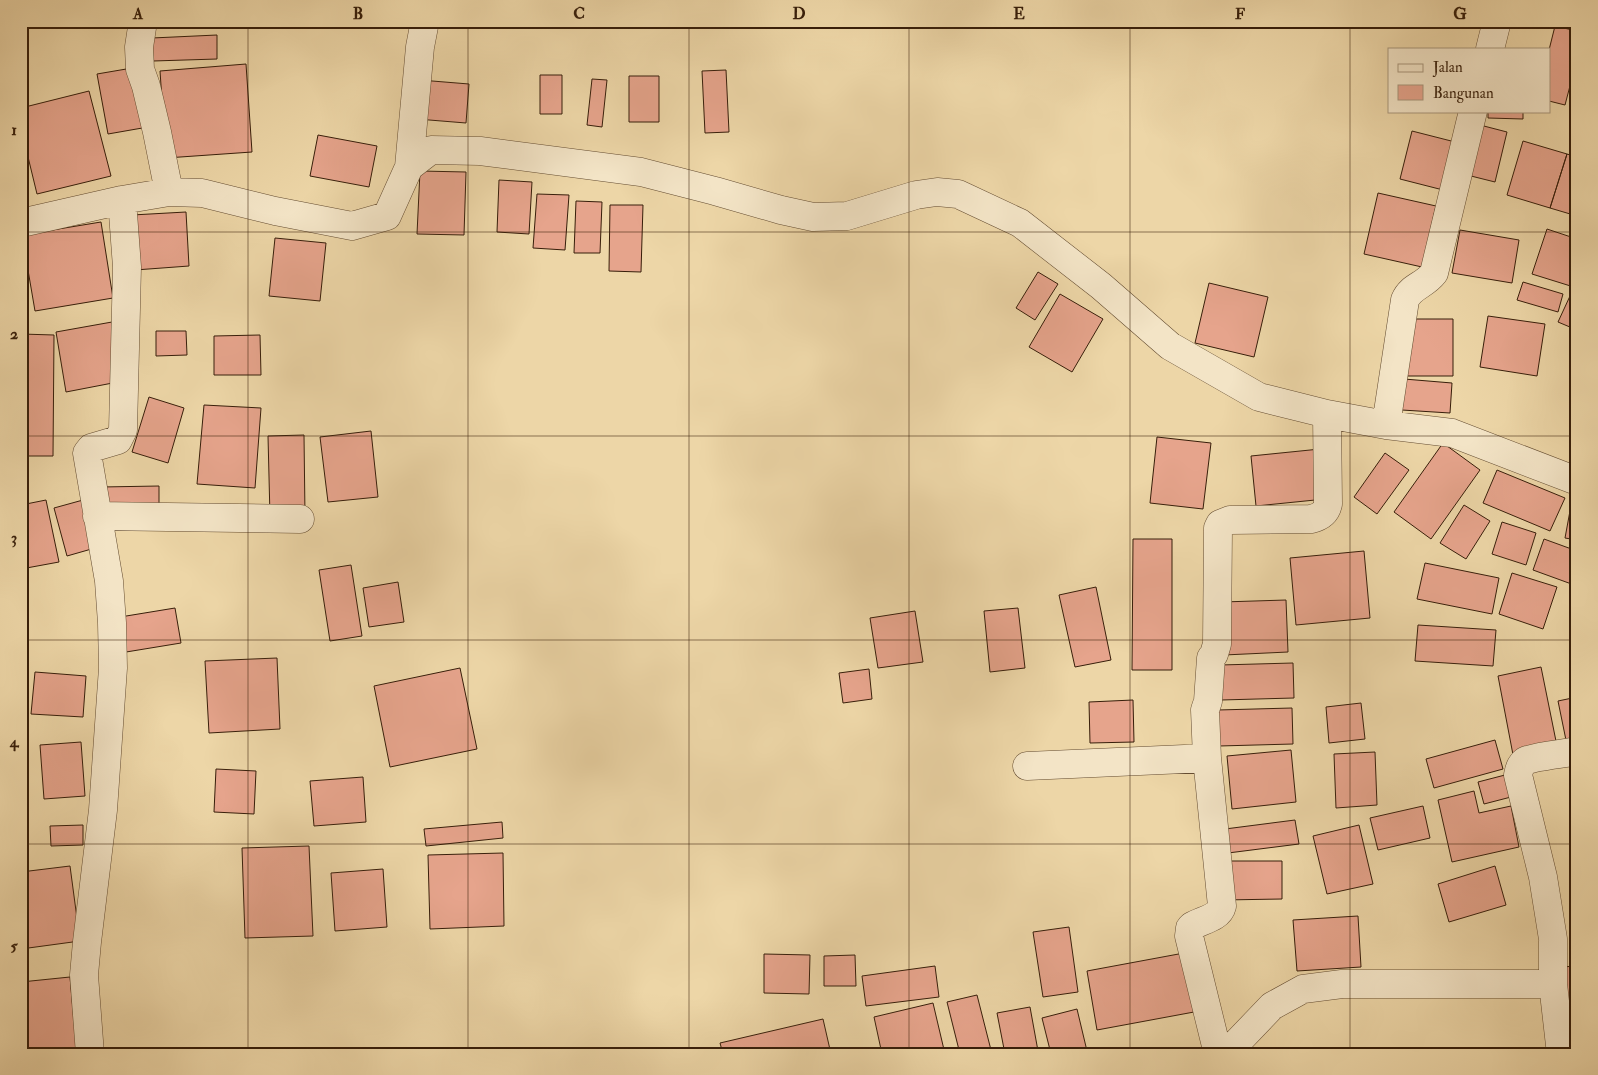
<svg xmlns="http://www.w3.org/2000/svg" width="1598" height="1075" font-family="'IM FELL Double Pica',serif">
<style>
.building{fill:#e6a48c;stroke:#371e0a}
.lines{fill:none;stroke-linecap:round;stroke-linejoin:round}
.minor-casing{stroke:#644c31;stroke-width:29}
.minor{stroke:#f3e4c6;stroke-width:28}
.grid{fill:none;stroke:#371e0a;stroke-width:1;stroke-opacity:0.55}
.neatline{fill:none;stroke:#371e0a;stroke-width:2}
.grid-label{font-size:16px;text-anchor:middle;font-weight:bold;fill:#371e0a}
</style>
<rect width="100%" height="100%" fill="#edd6a7"/>
<filter id="stains"><feTurbulence type="fractalNoise" baseFrequency=".004" numOctaves="4"/><feColorMatrix values="0 0 0 0 .2 0 0 0 0 .09 0 0 0 0 .02 0 0 0 .5 -.17"/></filter>
<radialGradient id="worn" r=".72"><stop offset=".6" stop-color="#630" stop-opacity="0"/><stop offset="1" stop-color="#630" stop-opacity=".3"/></radialGradient>
<path class="building" d="M1555 26 1577 31V59L1565 105 1549 101V50Z
M217 35V59L153 61 152 38Z
M21 39 26 75 21 76Z
M246 64 252 152 166 158 160 71Z
M138 67 148 127 108 134 97 74Z
M726 70 729 132 705 133 702 71Z
M540 75H562V114H540Z
M629 76H659V122H629Z
M592 79 607 80 602 127 587 125Z
M420 80 469 84 466 123 417 119Z
M89 91 111 176 37 194 21 128V108Z
M1488 111H1523V119L1488 118Z
M1480 125 1507 132 1495 182 1467 175Z
M1412 131 1463 144 1451 192 1400 179Z
M318 135 377 146 369 187 310 176Z
M1523 141 1567 154 1550 208 1507 195Z
M1567 154 1577 157V216L1550 208Z
M420 171 466 172 464 235 417 234Z
M499 180 532 182 529 234 497 232Z
M1378 193 1436 206 1422 267 1364 254Z
M537 194 569 195 565 250 533 248Z
M576 201 602 202 600 253H574Z
M610 205H643L641 272 609 271Z
M186 212 189 266 135 270 132 215Z
M101 222 113 298 35 311 22 235Z
M1547 229 1577 239V288L1532 274Z
M1460 230 1519 240 1512 283 1452 273Z
M275 238 326 243 320 301 269 296Z
M1038 272 1058 284 1035 320 1016 308Z
M1523 282 1563 294 1558 312 1517 300Z
M1209 283 1268 297 1254 357 1195 343Z
M1060 294 1103 319 1072 372 1029 347Z
M1570 296 1577 299V330L1558 322Z
M1488 316 1545 324 1537 376 1480 367Z
M1405 319H1453V376H1405Z
M112 322 123 381 66 392 56 332Z
M156 331H186L187 355 156 356Z
M21 334 54 335 53 456H21Z
M260 335 261 375H214V336Z
M1404 379 1452 383 1450 413 1402 410Z
M149 397 184 408 168 463 132 452Z
M204 405 261 408 255 488 197 484Z
M371 431 378 497 328 502 320 437Z
M304 435 305 516 270 517 268 436Z
M1157 437 1211 443 1203 509 1150 503Z
M1443 443 1480 470 1431 539 1394 512Z
M1320 449 1325 499 1256 506 1251 456Z
M1385 453 1409 470 1377 514 1354 497Z
M1497 470 1565 498 1550 531 1483 503Z
M159 486V513L101 514V487Z
M46 500 59 562 21 569V505Z
M83 500 95 548 67 556 54 508Z
M1572 500 1577 501V540L1565 538Z
M1464 505 1490 521 1466 559 1440 543Z
M1502 522 1536 533 1526 565 1492 554Z
M1133 539H1172V670H1132Z
M1544 539 1577 551V586L1533 570Z
M1364 551 1370 618 1296 625 1290 558Z
M1425 563 1499 578 1492 614 1417 599Z
M351 565 362 636 330 641 319 570Z
M1512 573 1557 587 1543 629 1499 614Z
M398 582 404 622 369 627 363 588Z
M1096 587 1111 660 1075 667 1059 595Z
M1286 600 1288 652 1224 655 1222 602Z
M175 608 181 643 120 653 114 618Z
M1018 608 1025 668 990 672 984 611Z
M915 611 923 662 878 668 870 618Z
M1418 625 1496 630 1493 666 1415 661Z
M277 658 280 729 209 733 205 661Z
M1293 663 1294 698 1221 700 1220 665Z
M1541 667 1558 751 1514 760 1498 676Z
M460 668 477 749 390 767 374 686Z
M869 669 872 699 843 703 839 673Z
M35 672 86 676 83 717 31 714Z
M1577 697V748L1568 750 1558 701Z
M1133 700 1134 742 1090 743 1089 702Z
M1361 703 1365 739 1329 743 1326 707Z
M1292 708 1293 744 1219 746 1218 710Z
M1495 740 1503 769 1434 788 1426 759Z
M81 742 85 796 44 799 40 745Z
M1291 750 1296 802 1232 809 1227 756Z
M1375 752 1377 805 1336 808 1334 754Z
M216 769 256 771 254 814 214 812Z
M1505 775 1511 797 1484 804 1478 782Z
M363 777 366 822 314 826 310 781Z
M1474 791 1479 813 1511 806 1519 847 1452 862 1438 800Z
M1423 806 1430 838 1378 850 1370 818Z
M1295 820 1299 844 1228 853 1225 829Z
M502 822 503 838 426 846 424 829Z
M83 825V845L51 846 50 826Z
M1359 825 1373 884 1327 894 1313 836Z
M309 846 313 936 245 938 242 848Z
M503 853 504 926 430 929 428 855Z
M1223 861H1282V899L1223 900Z
M70 866 80 941 21 949V872Z
M1495 866 1506 905 1449 922 1438 884Z
M383 869 387 927 335 931 331 873Z
M1358 916 1361 967 1297 971 1293 920Z
M1069 927 1078 992 1043 997 1033 932Z
M1184 953 1194 1012 1097 1030 1087 971Z
M764 954 810 955 809 994 764 993Z
M855 955 856 986H824V956Z
M935 966 939 997 866 1006 862 976Z
M1577 966V1009H1564L1561 967Z
M70 977 77 1054H21V982Z
M977 995 992 1054H960L947 1002Z
M933 1003 945 1054H882L874 1017Z
M1030 1007 1038 1051 1022 1054H1005L997 1013Z
M1077 1009 1087 1051 1076 1054H1051L1042 1018Z
M823 1019 831 1054H723L720 1043Z
M1577 1024V1054H1570L1565 1026Z"/>
<g class="lines">
<g class="minor-casing">
<path id="minor" d="M143 21 139 47 140 69 146 86 157 132 169 192
M1490 49 1497 21
M409 167 420 47 425 21
M21 223 122 200 169 192 202 193 275 211 352 226 387 216 409 167 431 150 480 151 641 172 715 191 781 210 813 217 847 216 916 195 937 192 958 194 1020 223 1101 286 1170 346 1259 397 1327 414 1386 425 1452 433 1577 481
M1386 425 1405 300C1411 286 1424 286 1434 273L1473 111
M97 516 300 519
M1207 758 1205 710 1208 701 1211 658 1214 654 1217 644 1218 528 1220 524 1230 520 1311 519C1320 517 1326 513 1328 504L1327 414
M1027 766 1207 758 1222 906C1219 918 1202 920 1192 926L1190 928 1189 936 1218 1054
M90 1054 84 975 87 942 103 810 113 668 112 623 109 581 87 453 91 448 118 440 123 430 127 267 122 200
M1226 1054 1272 1006 1303 989 1342 984H1553
M1561 1054 1553 984V939L1543 877 1518 775C1519 770 1520 765 1525 761 1535 756 1564 754 1577 751"/>
</g>
<use href="#minor" class="minor"/>
</g>
<path class="grid" d="M248 21V1054M468 21V1054M689 21V1054M909 21V1054M1130 21V1054M1350 21V1054M21 232H1577M21 436H1577M21 640H1577M21 844H1577"/>
<rect width="1598" height="1075" fill="none" stroke="#edd6a7" stroke-width="55"/>
<rect x="1388" y="48" width="162" height="65" fill="#f3e4c6" stroke="#a8957b"/>
<rect x="1398" y="64" width="25" height="8" fill="#f3e4c6" stroke="#a8957b"/>
<text x="1433" y="72" font-size="15" fill="#371e0a">Jalan</text>
<rect x="1398" y="85" width="25" height="15" fill="#e6a48c" stroke="#a8957b"/>
<text x="1433" y="98" font-size="15" fill="#371e0a">Bangunan</text>
<rect x="28" y="28" width="1542" height="1020" class="neatline"/>
<g class="grid-label">
<text x="138" y="19">A</text>
<text x="358" y="19">B</text>
<text x="579" y="19">C</text>
<text x="799" y="19">D</text>
<text x="1019" y="19">E</text>
<text x="1240" y="19">F</text>
<text x="1460" y="19">G</text>
<text x="14" y="135">1</text>
<text x="14" y="339">2</text>
<text x="14" y="543">3</text>
<text x="14" y="747">4</text>
<text x="14" y="951">5</text>
</g>
<rect width="100%" height="100%" filter="url(#stains)"/>
<rect width="100%" height="100%" fill="url(#worn)"/>
</svg>
